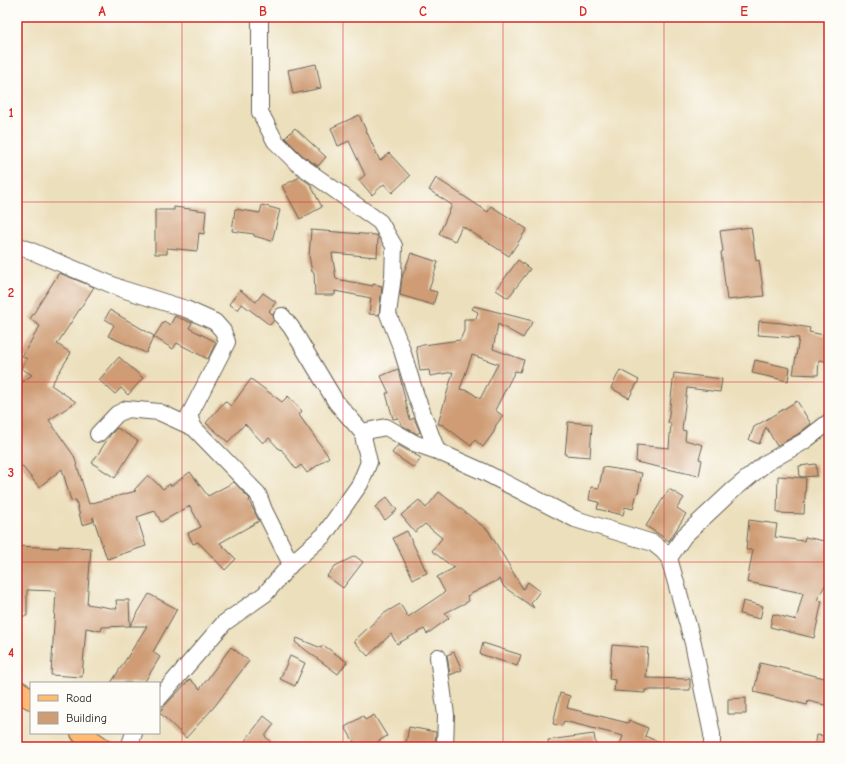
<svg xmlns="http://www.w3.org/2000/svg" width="846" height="764" font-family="'Comic Neue',sans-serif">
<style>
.building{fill:#cf9c75;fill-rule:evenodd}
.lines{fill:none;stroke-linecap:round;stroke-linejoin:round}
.minor-casing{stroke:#656054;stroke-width:18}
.major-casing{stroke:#656054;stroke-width:22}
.minor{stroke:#fff;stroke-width:16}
.major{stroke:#ffbb71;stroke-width:20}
.grid{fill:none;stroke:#d62828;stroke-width:1;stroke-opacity:0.55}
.neatline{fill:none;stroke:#d62828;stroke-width:1.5}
.grid-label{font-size:13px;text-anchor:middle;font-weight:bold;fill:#d62828}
</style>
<rect width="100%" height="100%" fill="#fdfcf7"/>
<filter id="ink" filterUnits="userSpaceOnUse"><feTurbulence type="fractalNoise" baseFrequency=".025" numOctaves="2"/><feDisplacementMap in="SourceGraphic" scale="8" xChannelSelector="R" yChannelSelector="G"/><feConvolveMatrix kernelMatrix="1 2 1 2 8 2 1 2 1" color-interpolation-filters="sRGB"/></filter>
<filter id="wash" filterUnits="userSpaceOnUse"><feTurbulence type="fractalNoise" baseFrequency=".012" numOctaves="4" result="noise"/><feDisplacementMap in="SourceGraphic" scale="16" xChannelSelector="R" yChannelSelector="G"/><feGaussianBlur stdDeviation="0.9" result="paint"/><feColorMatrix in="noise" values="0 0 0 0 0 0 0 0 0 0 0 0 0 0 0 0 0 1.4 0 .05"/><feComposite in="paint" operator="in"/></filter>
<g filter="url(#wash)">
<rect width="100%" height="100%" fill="#ecdfbc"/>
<g id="blocks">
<path class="building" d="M316 64 321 88 293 94 288 70Z
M359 115 380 161 389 153 410 176 392 193 384 184 372 195 359 180 365 175 349 141 338 146 331 128Z
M295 128 326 157 318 166 303 156 285 138Z
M300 177 310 184 322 207 300 219 282 186Z
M436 178 488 212 491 206 527 229 509 256 462 226 455 241 439 234 452 205 429 190Z
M262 205 280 210 272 241 254 236V234L232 231 235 209 260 213Z
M174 207 206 211 204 234 199 233 197 251 167 248V254H155V210H174Z
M751 227 756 261 759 260 764 296 727 300 721 252 723 251 720 231Z
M311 230 376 235 378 238 377 257 332 253 336 279 373 286V284L382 286 379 315 369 314 371 298 335 291V295H315L314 272H312L309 256Z
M411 253 438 262 429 290 437 292 433 305 400 295 402 277Z
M518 260 530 269 508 298 496 290Z
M59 273 94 287 57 344 71 353 51 385 76 402 49 420 74 456 89 504 136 491 134 490 148 475 163 489 170 484 171 486 190 472 208 496 234 482 250 499 249 501 259 521 220 543 236 559 225 570 198 542 193 544 188 533 201 527 190 506 161 522 155 511 137 517 146 546 107 559 93 517V522L82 525 76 500 71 501 62 469 39 487 17 460V386L32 375 21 368 27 359 22 356 40 326 30 319Z
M240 290 256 302 263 293 276 302 269 311 273 315 274 320 270 325 242 304 238 310 229 304Z
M474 306 533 321 523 338 498 324 493 349 524 360 520 372 515 371 495 410 503 416 496 425 494 432 483 447 475 440 471 446 443 425 438 424 453 372 430 376 429 370 420 371 416 346 460 340 464 331V319H476L478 312 472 309ZM472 355 498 364 480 399 469 391 460 389Z
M110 310 154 336 146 353 108 336 114 325 105 319Z
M175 316 192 323 189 328 216 342 208 359 177 343 173 349 154 337 164 321 170 325Z
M759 321 782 323 810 328 809 332 829 336V362L819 360 818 375 793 374 799 338 758 335Z
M119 357 143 378 128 395 121 388 115 394 99 380Z
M755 360 790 368 788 381 752 373Z
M398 369 410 420 414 418 420 432 417 434 403 426 398 418 393 419 386 393H389L381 376Z
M620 370 639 380 629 398 611 388Z
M674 373 722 379 720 392 687 388 682 430 686 431 685 440 703 445 699 459 702 460 699 476 636 462 637 445 669 448 671 423H668Z
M251 379 282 402 288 396 302 411 299 415 329 457 307 473 301 465 296 469 281 449 280 450 269 438 263 443 245 424 228 442 206 423 225 401 231 406Z
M797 401 811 424 798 434 777 446 766 427 759 444 749 440 754 427Z
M568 422 592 424 590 457 565 455Z
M117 428 138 441 115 478 92 463 111 434Z
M398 445 421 458 414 468 392 453Z
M816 464 817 476 800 477 799 466Z
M603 467 642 473 638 493H637L633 509 625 507 623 515 597 509 599 502 589 500 591 487 599 488Z
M778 476 806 478 804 514 777 513Z
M669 489 684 498 677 508 686 514 669 541 646 526Z
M439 492 488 530 523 589 528 582 540 591 531 603 534 608 504 587 500 579 467 596 469 601 445 613 449 618 427 634 424 629 397 644 391 634 368 656 354 641 383 614 400 604 408 617 445 592 437 577 454 568 432 551 442 538 425 524 415 532 401 515 419 500 426 508Z
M387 497 397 510 385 520 375 507Z
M749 520 777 524 775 537 804 541 805 537 829 542V578L817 600 822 601 814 638 770 627 773 614 796 620 803 593 747 582 753 550H746Z
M407 531 427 573 413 579 393 538Z
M17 546 59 548V546L91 548 87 604 117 609 116 600H129L130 626 102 627 101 631 86 628 82 677 51 675 56 591 27 590V616H17Z
M355 556 363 562 343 588 327 576 335 566Z
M149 594 177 609 153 652 160 657 144 683H111L147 626H130Z
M743 601 763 606 760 619 740 614Z
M297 638 321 648 323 645 347 662 338 674 295 642Z
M483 643 521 655 517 666 480 654Z
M612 645 648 648 646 678 690 679V690H645V693L614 691 615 680 609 679Z
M231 647 249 661 214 707 186 738 159 712 190 679 200 689Z
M454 652 462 670 450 675 447 655Z
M290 656 305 663 295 686 280 679Z
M760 663 829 679V706L808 701 807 705 754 692Z
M560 693 570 696 567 708 628 723 629 720 648 728 645 736 671 747H619L623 736 564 721 562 726 553 724Z
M746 698V714H728V699Z
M374 715 387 736 369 747H357L345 727 363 716 365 720Z
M264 716 274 724 265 736 275 747H250L244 742Z
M409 727 436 732 435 747H405Z
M594 734 596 747H549L548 740Z
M817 735 829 737V747H815Z"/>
</g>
</g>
<g filter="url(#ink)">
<use href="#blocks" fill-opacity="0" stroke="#656054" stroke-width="1"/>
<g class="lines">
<g class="minor-casing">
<path id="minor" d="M260 17V112L275 141 297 163 380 222 394 246 393 276 388 314 401 347 416 396 437 451
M17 245 122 289 186 309 215 322 223 331 227 342 189 416 194 428 258 494 264 510 291 564
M362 432 386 427 414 443 437 451 484 472 575 519 653 543 663 551 669 558 693 643 712 734V747
M98 434 117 414 127 409 159 412 194 428
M669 558 684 536 732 491 766 463 803 442 829 422
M438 657 446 715 445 747
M159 698 224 623 265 594 291 564 324 535 360 484 369 462 362 432 336 402 291 327 282 316
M129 747 134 733"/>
</g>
<g class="major-casing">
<path id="major" d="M17 690 31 699
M81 733 101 747"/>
</g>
<use href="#minor" class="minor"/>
<use href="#major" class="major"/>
</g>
</g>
<path class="grid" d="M182 17V747M343 17V747M503 17V747M664 17V747M17 202H829M17 382H829M17 562H829"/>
<rect width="846" height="764" fill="none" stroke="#fdfcf7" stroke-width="44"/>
<rect x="30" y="682" width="130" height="52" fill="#fdfcf7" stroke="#a3a29f"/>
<rect x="38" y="695" width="20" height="6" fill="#ffbb71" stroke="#a3a29f"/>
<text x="66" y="702" font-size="12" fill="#1c1c1c">Road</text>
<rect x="38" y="712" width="20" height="12" fill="#cf9c75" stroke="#a3a29f"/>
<text x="66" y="722" font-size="12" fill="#1c1c1c">Building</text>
<rect x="22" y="22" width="802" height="720" class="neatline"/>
<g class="grid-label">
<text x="102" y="16">A</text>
<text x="263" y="16">B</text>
<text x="423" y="16">C</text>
<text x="583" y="16">D</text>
<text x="744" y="16">E</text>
<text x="11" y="117">1</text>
<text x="11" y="297">2</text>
<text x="11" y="477">3</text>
<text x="11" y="657">4</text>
</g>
</svg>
